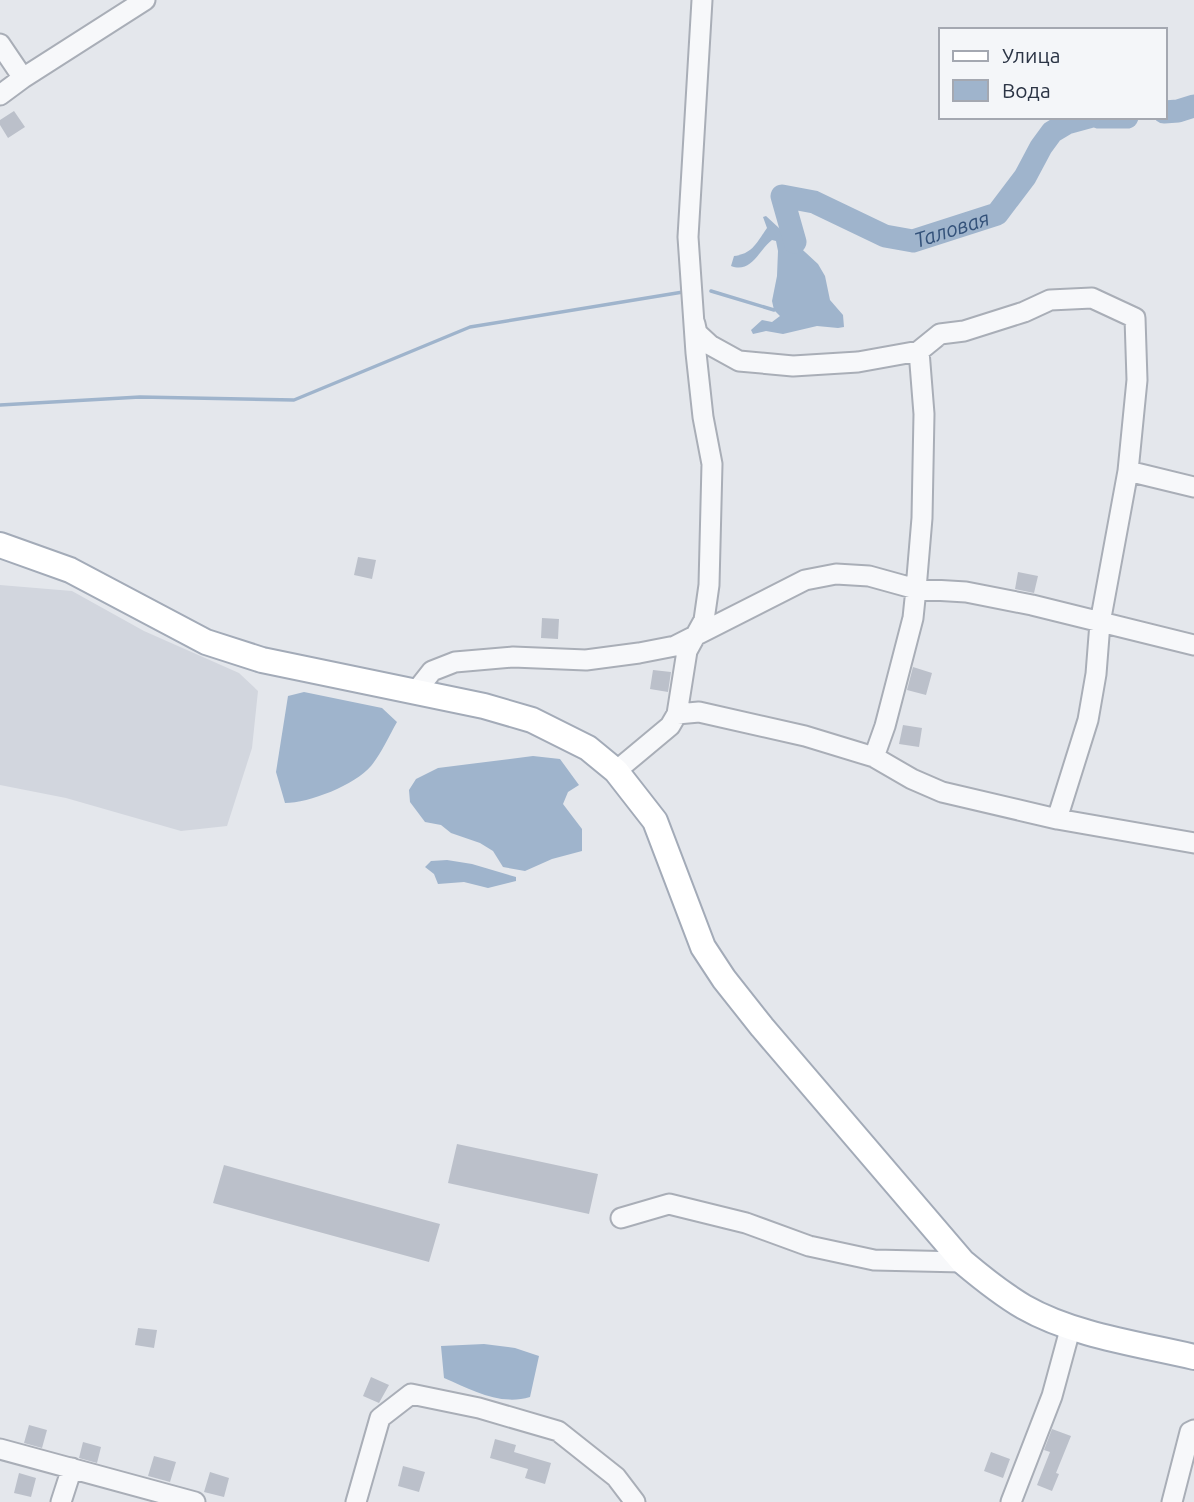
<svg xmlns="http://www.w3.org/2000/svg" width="1194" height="1502" font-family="Ubuntu,sans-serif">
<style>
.built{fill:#d2d6de}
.water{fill:#9fb4cc}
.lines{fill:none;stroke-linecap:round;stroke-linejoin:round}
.stream{stroke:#9fb4cc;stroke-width:3.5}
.river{stroke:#9fb4cc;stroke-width:23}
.building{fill:#bbc0ca}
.minor-casing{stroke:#a9aeb7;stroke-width:23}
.major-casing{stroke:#a3abb8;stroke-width:28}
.minor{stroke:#f7f8fa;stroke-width:19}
.major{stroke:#fff;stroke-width:24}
.labels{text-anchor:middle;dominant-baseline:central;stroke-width:5;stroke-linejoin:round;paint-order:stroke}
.water-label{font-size:21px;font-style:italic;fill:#34527a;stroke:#f4f6f9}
</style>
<rect width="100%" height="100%" fill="#e4e7ec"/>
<path class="built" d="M0 585 72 591 144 631 239 673 258 691 252 748 227 826 181 831 66 798 0 785Z"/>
<path class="water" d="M766 216 818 264 825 276 830 300 843 315 844 327 838 328 817 326 783 334 766 331 753 334 751 330 762 320 772 322 780 316 774 310 772 301 777 276 778 251 776 241 772 240C759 250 751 274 731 266L734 256C753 254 757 242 767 228L763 217Z
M304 692 382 708 397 722C389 736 381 754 371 766 355 785 309 803 285 803L276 772 288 696Z
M533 756 560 759 579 785 568 792 563 804 582 829V851L552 859 525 871 503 867 493 851 480 843 451 833 441 825 425 822 410 802 409 790 416 779 438 768Z
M447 860 472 864 516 877V881L488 888 464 882 438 884 434 874 425 867 431 861Z
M484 1344 515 1348 539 1356 530 1397C500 1406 472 1390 444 1378L441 1346Z"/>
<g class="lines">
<path class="stream" d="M711 291 774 310
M0 405 140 397 294 400 470 327 683 292"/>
<g class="river">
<path d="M1164 112 1178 111 1194 106"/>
<path d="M1099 117H1127"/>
<path id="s1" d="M795 242 782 196 814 202 885 236 913 241 997 214 1025 177 1041 147 1052 132 1067 123 1089 117"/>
</g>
</g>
<path class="building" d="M14 111 25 127 8 138 0 125V120Z
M358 557 376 560 372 579 354 575Z
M1018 572 1038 576 1034 593 1015 589Z
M542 618 559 619 558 639 541 638Z
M913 667 932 673 926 695 907 690Z
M653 670 671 672 668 692 650 689Z
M903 725 922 728 919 747 899 744Z
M457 1144 598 1174 589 1214 448 1183Z
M224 1165 440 1224 429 1262 213 1203Z
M138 1328 157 1330 154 1348 135 1345Z
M371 1377 389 1385 379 1403 363 1396Z
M29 1425 47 1430 42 1448 24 1443Z
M1052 1429 1071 1436 1056 1473 1059 1474 1052 1491 1037 1485 1050 1452 1044 1450Z
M495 1439 516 1445 514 1452 551 1463 545 1484 525 1478 528 1469 490 1458Z
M83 1442 101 1447 97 1463 79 1458Z
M991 1452 1010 1459 1003 1478 984 1471Z
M154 1456 176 1462 170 1482 148 1476Z
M403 1466 425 1472 419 1492 398 1486Z
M210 1472 229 1478 224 1497 204 1492Z
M19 1473 36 1478 31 1497 14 1493Z"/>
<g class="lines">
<g class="minor-casing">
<path id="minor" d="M0 44 23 78 145 0
M0 95 23 78
M695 324 697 333 710 345 739 361 793 366 858 362 919 351
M1128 471 1194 487
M417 690 432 671 455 662 513 657 586 660 639 653 675 646 805 580 836 574 869 576 916 589 966 592 1032 605 1194 645
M677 714 699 712 805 736 874 757 912 779 942 792 1057 819 1088 720 1096 674 1100 623 1128 471 1137 380 1135 318 1092 298 1050 300 1024 312 964 331 940 334 919 351 924 414 922 518 916 589 913 618 885 726 874 757
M616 771 670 726 677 714 687 651 704 620 709 585 712 464 703 417 696 353 688 237 702 0
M1057 819 1194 843
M621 1218 669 1204 746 1223 809 1246 874 1260 963 1262
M0 1449 195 1502
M61 1502 72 1468
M356 1502 380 1418 411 1394 479 1408 558 1431 616 1477 635 1502
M1011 1502 1052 1396 1071 1326
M1172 1502 1190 1432 1194 1430"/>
</g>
<g class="major-casing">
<path id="major" d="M0 545 70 570 206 642 262 660 484 706 532 720 588 748 616 771 655 821 703 947 724 979 762 1027 963 1262C982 1278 1002 1294 1024 1307 1073 1335 1139 1344 1194 1357"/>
</g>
<use href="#minor" class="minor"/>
<use href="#major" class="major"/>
</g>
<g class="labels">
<g class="water-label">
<text stroke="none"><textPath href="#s1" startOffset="228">Таловая</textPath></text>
</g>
</g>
<rect x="939" y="28" width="228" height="91" fill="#f4f6f9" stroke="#a4a8b1" stroke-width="2"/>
<rect x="953" y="51" width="35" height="10" fill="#ffffff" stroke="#a4a8b1" stroke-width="2"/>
<text x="1002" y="63" font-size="21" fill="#2b3445">Улица</text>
<rect x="953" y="80" width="35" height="21" fill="#9fb4cc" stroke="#a4a8b1" stroke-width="2"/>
<text x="1002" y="98" font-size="21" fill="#2b3445">Вода</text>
</svg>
